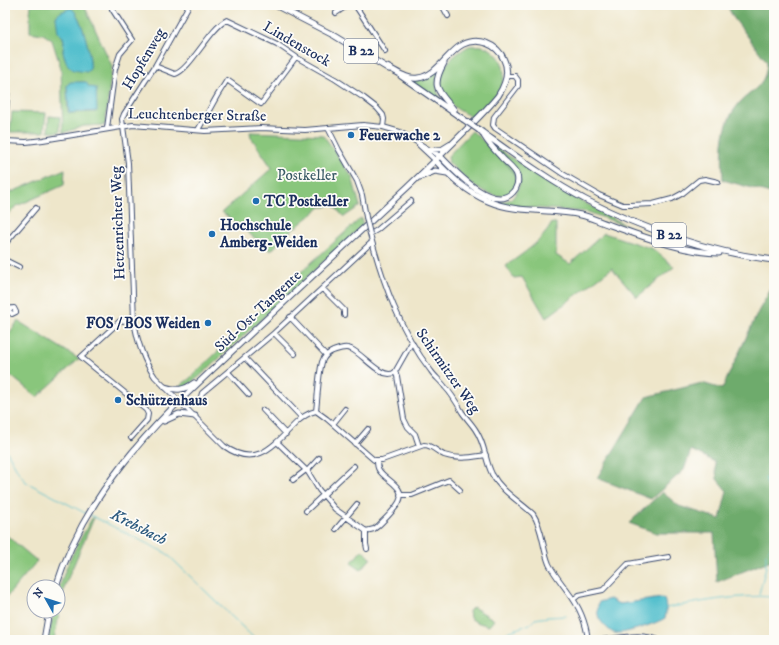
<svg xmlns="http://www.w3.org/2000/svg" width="779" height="645" font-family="'IM FELL DW Pica',serif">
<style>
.green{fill:#89c67c;stroke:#527a6d;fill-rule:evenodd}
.forest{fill:#6eab6c;stroke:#446d65}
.water{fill:#54c0cd;stroke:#387896}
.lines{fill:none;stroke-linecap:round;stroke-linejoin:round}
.stream{stroke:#54c0cd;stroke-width:1}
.minor-casing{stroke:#3b4a6e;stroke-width:6}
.major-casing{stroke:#3b4a6e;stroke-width:7}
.minor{stroke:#fff;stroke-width:4}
.major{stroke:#fff;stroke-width:5}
.minor-bridge-casing{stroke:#3b4a6e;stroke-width:6;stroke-linecap:butt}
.major-bridge-casing{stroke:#3b4a6e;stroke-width:7;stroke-linecap:butt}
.minor-bridge{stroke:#fff;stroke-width:4}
.major-bridge{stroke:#fff;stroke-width:5}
.poi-dot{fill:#1f6fb2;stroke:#fdfcf7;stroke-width:1.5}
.labels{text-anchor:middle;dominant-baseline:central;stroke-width:3.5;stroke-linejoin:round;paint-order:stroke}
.shield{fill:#fdfcf7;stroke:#5f6c8c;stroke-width:1}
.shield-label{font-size:14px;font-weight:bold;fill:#1b2f5e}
.street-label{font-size:15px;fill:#1b2f5e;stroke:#fdfcf7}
.poi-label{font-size:15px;font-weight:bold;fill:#1b2f5e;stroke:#fdfcf7;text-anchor:start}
.park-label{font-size:15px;fill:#3c5c67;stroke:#fdfcf7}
.water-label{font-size:16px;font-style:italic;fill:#2c5a7f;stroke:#fdfcf7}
</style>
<rect width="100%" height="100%" fill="#fdfcf7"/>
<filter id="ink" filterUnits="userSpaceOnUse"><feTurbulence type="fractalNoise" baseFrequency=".025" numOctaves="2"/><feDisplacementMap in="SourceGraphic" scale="8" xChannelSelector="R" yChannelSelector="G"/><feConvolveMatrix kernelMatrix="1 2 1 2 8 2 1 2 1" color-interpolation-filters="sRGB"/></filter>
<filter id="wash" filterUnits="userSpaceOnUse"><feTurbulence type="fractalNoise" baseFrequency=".012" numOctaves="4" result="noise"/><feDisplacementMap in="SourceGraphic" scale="16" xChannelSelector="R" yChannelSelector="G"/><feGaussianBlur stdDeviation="0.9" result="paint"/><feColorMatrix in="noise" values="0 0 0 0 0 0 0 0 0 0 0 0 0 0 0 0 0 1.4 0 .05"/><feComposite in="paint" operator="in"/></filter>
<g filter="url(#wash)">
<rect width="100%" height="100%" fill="#eee6ca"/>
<path class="green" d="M31 5H84L112 66 105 125 84 126 63 133 61 68 52 40 43 34 30 32V14ZM71 8C81 14 92 57 90 69L67 64 63 52 64 41 56 17 58 14ZM80 82H86L89 87 96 88V112L70 113 68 112 67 85Z
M469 46C473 46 478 45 482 46 502 51 510 73 499 91 492 101 482 109 472 117 464 113 455 109 449 102 426 80 449 57 469 46Z
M439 69C436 83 435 89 442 102L408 79C421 82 428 78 439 69Z
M12 112 46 113 44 132H10Z
M49 116 60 117V132H48Z
M472 131C483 141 515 167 516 181 517 186 512 190 509 194L497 196 487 193 470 183 449 163 448 156Z
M250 132 323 135 332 147 352 177 360 206 344 217 332 204 325 207H321L285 236 271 251 222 212 272 168 251 137Z
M490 143 547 182 629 227 588 212 510 206 482 197 462 183 446 168 448 167C463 182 512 227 520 181Z
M65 169 64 185 17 206 5 217V195Z
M361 218 363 225 199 377 182 389 181 385 189 379 301 272Z
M552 223H556V255L570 264 604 233 653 249 674 267 637 297 612 268 546 318 522 277 514 278 506 266C523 253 542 242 552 223Z
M18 321 79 359 37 397 5 371V339Z
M92 518H94L65 585 54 640H48L54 611H58C58 606 57 600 58 595 62 570 80 540 92 518Z
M5 534 37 561 5 599Z
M362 550 371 558 361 570 351 563Z
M473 607 493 619 494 620 489 626 476 622 470 618 469 611Z"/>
<path class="forest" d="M727 5H774V194L723 180C722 155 720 127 737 106 750 89 766 89 767 62L733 17Z
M774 284V559L717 582 714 533H656L629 523 662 492 679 506 720 519 727 491 717 479 715 462 691 450 684 470 651 499 597 478 646 397 702 383 722 389 759 310Z"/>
<path class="water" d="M71 8C81 13 92 57 90 69L87 72 73 70 67 64 63 52 64 41 63 37 58 32 56 17 59 13Z
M71 82H86L89 87 96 88 97 111 69 113 67 86 69 83Z
M662 598 664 599C666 604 667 613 665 618 658 623 622 635 614 633 609 631 604 625 600 620 597 616 597 607 599 602L610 599 619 604Z"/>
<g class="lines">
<path class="stream" d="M5 448 19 473 26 482 87 514
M765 478 770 491
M771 492 774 505
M90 515 166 553 256 640
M766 553 774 544
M759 594 766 567V554
M666 608C701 602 738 594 774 597
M497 640 508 632 530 624 535 619 548 617 566 616"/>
</g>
</g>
<g filter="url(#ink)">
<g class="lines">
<g class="minor-casing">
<path id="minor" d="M189 5 155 66 124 114 122 119 128 163 134 320C137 341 143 360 155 377L224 446C256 469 273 446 295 424 301 418 307 413 316 411L327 419 374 460H382L424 445C432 445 437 452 444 455 458 460 472 457 486 455
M355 5 385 51
M442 5 448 16
M336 13 348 5
M155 66 175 74C190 70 210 28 227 20L277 44 296 57 335 79 364 98 377 108 383 115 384 119 383 127
M5 71 8 84 5 126
M507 76H515L518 80V86L494 117 493 125 495 128 563 174 599 195 623 205H630L653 204 672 199 683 193 699 180 705 179 718 182
M107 128 115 69 120 54 132 40 112 9
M328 128 339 150 357 181 362 195 366 217
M198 130 217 96 227 80 261 104 296 57
M5 141 26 142 43 140 133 125 205 131 261 128 305 130 363 125 383 127 400 132 440 156
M419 145 435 160
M432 150 442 149 450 144
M411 201 377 230 370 234C383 283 400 331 431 371 435 377 441 381 445 387 452 394 457 403 462 412 466 418 471 423 475 429 486 445 484 458 492 474 501 491 519 501 533 514 543 529 542 547 549 564 554 574 561 582 568 592 579 606 586 622 588 640
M5 244 36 208
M5 260 19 267
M323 289 344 310V315
M5 308 11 313 12 314 16 312 14 308 6 309
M290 317 326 355
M274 333 295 354
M412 342 395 372 397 376 404 419 408 427 415 434 419 446
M245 358 302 418
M228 372 249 395
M200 400 202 393 274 333 372 242
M263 410 286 434
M316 411C318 395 318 377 322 362 324 356 328 353 333 351 339 349 345 346 351 349 362 353 383 382 395 372
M333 424 345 409
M131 438 147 420 148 414 146 410 81 357 120 321 134 320
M277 442 308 472 319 490 335 509 366 531 374 529 378 526C385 519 394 511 399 502 407 487 385 480 379 470 377 467 377 464 377 461
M355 444 368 429
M307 471 319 458
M293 480 306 470
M400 495H412L449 480 460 490
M306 511 354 466
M336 529 357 504
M366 531V544L367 549
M574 599 579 595 603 590 628 564 669 557
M598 640C619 639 638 632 659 640"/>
</g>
<g class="major-casing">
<path id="major" d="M275 5 335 36 389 69
M444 63C430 88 439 91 454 110
M401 76 463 119
M479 130C513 154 548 180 586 200 645 230 708 252 774 260
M440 156C453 169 493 214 513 192 517 188 519 181 517 175 515 169 508 164 503 159 495 150 487 143 482 132
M435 160C451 177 467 192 488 201 518 214 550 208 581 215 591 217 600 222 610 225 641 236 686 253 719 253
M420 177 435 171 447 173
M165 387C177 391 184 390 194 383
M164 421 179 414 195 416
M56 587C70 542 93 502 122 465 159 417 204 378 247 337 298 290 348 242 399 195 423 173 446 150 469 127 479 117 489 107 498 96 505 85 510 72 504 60 501 52 494 46 486 43 452 32 446 74 418 78 407 80 396 71 387 67
M44 640 49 611"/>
</g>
<use href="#minor" class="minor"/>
<use href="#major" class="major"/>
<g class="minor-bridge-casing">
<path id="minor-bridge" d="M366 217 370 234"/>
</g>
<g class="major-bridge-casing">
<path id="major-bridge" d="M463 119 479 130"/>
</g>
<use href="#minor-bridge" class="minor-bridge"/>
<use href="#major-bridge" class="major-bridge"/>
</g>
</g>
<g class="poi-dot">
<circle cx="351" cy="135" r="4"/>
<circle cx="256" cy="201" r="4"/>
<circle cx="212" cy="234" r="4"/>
<circle cx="208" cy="323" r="4"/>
<circle cx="118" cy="400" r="4"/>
</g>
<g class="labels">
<g class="shield">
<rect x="344" y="39" width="34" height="24" rx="3"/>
<rect x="652" y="223" width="34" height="24" rx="3"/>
</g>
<g class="shield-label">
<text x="361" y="51">B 22</text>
<text x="669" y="235">B 22</text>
</g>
<g class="street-label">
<text transform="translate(297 44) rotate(30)">Lindenstock</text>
<text transform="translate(144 59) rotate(-59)">Hopfenweg</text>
<text transform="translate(197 115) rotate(1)">Leuchtenberger Straße</text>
<text transform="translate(118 223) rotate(-92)">Hetzenrichter Weg</text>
<text transform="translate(258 311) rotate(-43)">Süd-Ost-Tangente</text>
<text transform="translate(448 371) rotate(55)">Schirmitzer Weg</text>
</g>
<g class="poi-label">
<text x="359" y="135">Feuerwache 2</text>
<text x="264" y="201">TC Postkeller</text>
<text x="220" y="225">Hochschule<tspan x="220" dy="17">Amberg-Weiden</tspan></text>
<text x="200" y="323" text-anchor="end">FOS / BOS Weiden</text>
<text x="126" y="400">Schützenhaus</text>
</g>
<g class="park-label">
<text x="307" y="175">Postkeller</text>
</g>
<g class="water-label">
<text transform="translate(139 527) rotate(27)">Krebsbach</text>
</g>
</g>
<rect width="779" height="645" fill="none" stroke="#fdfcf7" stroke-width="20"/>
<g transform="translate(46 599) rotate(309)"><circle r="19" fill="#fdfcf7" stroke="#a3aaba"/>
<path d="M0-3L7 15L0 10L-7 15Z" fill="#1f6fb2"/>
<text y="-6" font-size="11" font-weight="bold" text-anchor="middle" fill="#1b2f5e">N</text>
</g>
</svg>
